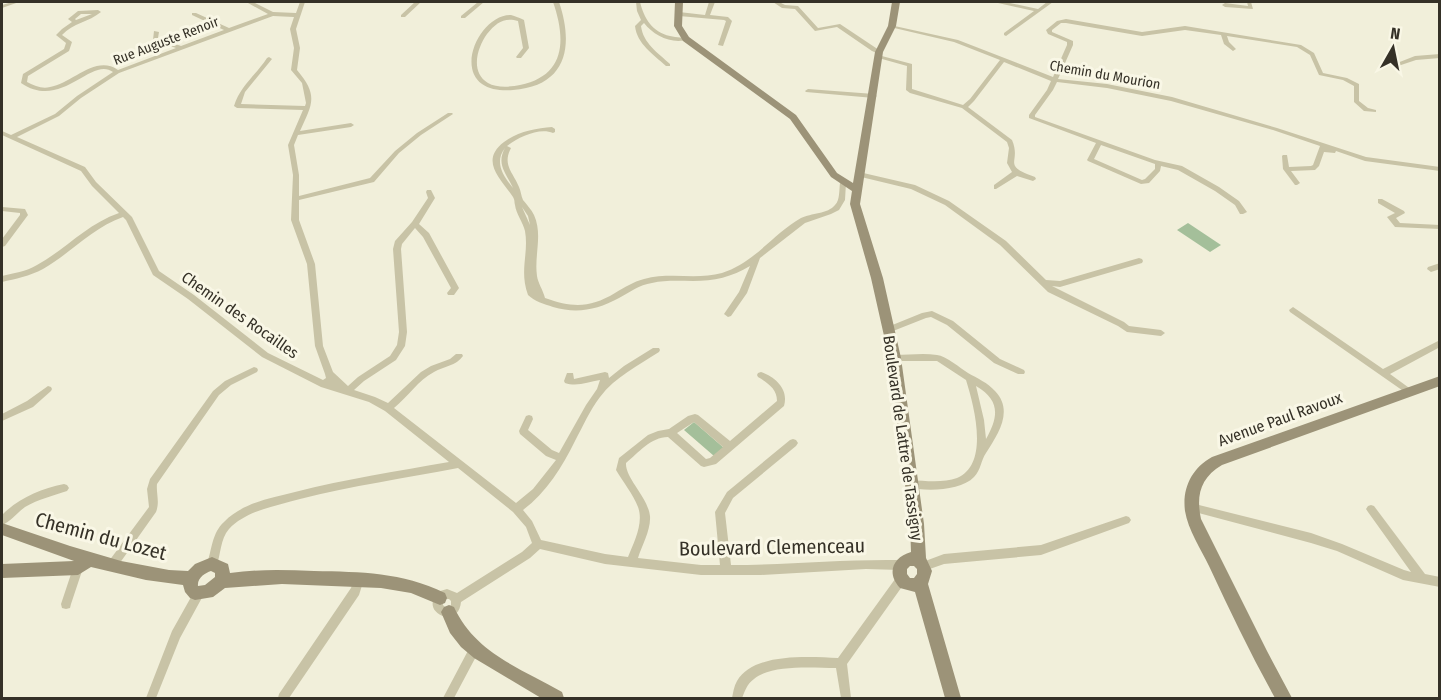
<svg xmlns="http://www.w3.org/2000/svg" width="1441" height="700" font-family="'Fira Sans Condensed',sans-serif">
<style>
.green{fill:#a4bf9a}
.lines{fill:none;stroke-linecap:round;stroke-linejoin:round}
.street{fill:#c8c3a6;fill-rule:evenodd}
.secondary{fill:#9c9378;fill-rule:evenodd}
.labels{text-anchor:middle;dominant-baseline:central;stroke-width:6;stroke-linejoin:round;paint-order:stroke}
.far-street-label{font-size:14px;fill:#353127;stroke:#f9f7e6}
.street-label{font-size:16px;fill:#353127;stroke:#f9f7e6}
.near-street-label{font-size:20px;fill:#353127;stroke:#f9f7e6}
</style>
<rect width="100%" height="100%" fill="#f1efda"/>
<path class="green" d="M1188 223 1221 245 1210 252 1177 230Z
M694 422 724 448 714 456 684 430Z"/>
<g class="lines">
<path class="street" d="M12 2H19L2 8V5Z
M248 2H253L273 12 296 13 300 2H305L296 29 300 48 297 70C319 96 312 104 300 131L351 123 354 125 351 127 298 135 294 145 299 175V196L370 178 395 151 417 133 448 113H452L453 114 421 135 399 153 374 182 299 200V220L315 264 323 346 333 372 348 386 358 377 390 356 397 345 399 332 393 249 395 241 412 222 428 198 426 192 427 190H431L435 198 419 224 429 233 459 288 454 295H448L447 293 451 288 423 237 415 228 402 244 401 249 407 332 405 346 396 360 364 381 354 390 375 397 388 403 421 372 431 366 450 359 456 354H462L463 356C456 366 444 366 434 372 418 380 408 397 394 408L516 503 533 489 556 460 546 456 520 434 519 431 526 416 529 415 532 416 533 419 528 430 552 450 559 453 586 405 597 389 600 380C588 382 577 387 565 383L564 381 567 373H573L574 379 605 372 608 373 609 378 624 366 653 348H659L660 350 659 352C639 365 615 377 600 397 590 410 583 426 575 441 562 467 547 492 523 510L532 521 541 540 605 554 628 557C634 542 644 523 638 507 633 494 623 482 616 470L619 458 648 435 658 431 669 429 688 416 695 414 698 415 730 441 777 401C777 389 768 383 758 377L757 375 758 373 761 372C775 377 789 389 784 406L716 464 704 467 701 466 668 437C651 437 638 453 626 463 625 478 648 497 650 516 651 530 642 545 638 558L701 565H720L715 512 727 492 790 440 793 439 796 440 798 443 796 446 733 498 725 513 731 565C787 565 843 559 900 560L904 562 905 565 904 568 900 570 866 569 761 575H701L605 564 540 549 530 558 461 602C460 612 455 617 445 617 432 612 429 604 437 592L447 589 457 593 522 552 532 543 526 527 513 512 458 468C405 478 352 486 300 499 276 506 247 510 229 529 220 539 221 555 216 567L212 569 208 567 207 564C212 549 212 533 224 522 242 503 271 498 295 492 346 479 398 471 449 462L385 411 369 402 321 387 262 357 188 299 153 275 126 220 123 217C92 228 71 253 43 269 30 276 15 279 2 282V276C13 273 26 272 37 265 66 249 87 224 119 213L92 186 81 171 2 135V131L11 135 55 114 77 96 113 72C91 56 62 111 21 83L23 74 64 49 66 43 56 35 62 29 72 22 68 19 78 11 98 10 101 12C89 22 73 23 62 35L72 42 69 51 28 76 27 82C35 86 42 89 50 87 72 84 95 54 118 70L176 48 153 40 154 31 159 32 158 38 181 46 224 30 192 15V13H196L229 28 268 14 248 3ZM81 14H92L76 20 75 19ZM273 16 294 17 290 29 294 48 291 70 302 83 306 103 305 106 241 104 245 92 272 59 269 57 267 58C256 75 240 86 234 106L237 108 303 110 288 145 293 175 291 220 307 264 315 346 325 374 326 378 323 380 268 353 194 295 159 271 132 217 96 182 85 167 17 137 59 116 81 98 119 73ZM694 422 723 447 710 458 706 459 677 433ZM445 599H449L451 601V605L449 607H445L443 605V601Z
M415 2H421L405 17H401V15Z
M478 2H484L465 18H461V16Z
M553 2H559C574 46 567 86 513 90 503 91 490 90 482 84 456 65 483 14 511 15 515 16 520 18 524 20L529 48 521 58H517L516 57 523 48 518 21C504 17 496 23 487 34 477 48 470 72 488 83 496 88 511 87 520 85 566 76 566 39 553 2Z
M636 2H640C644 18 652 32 670 36 677 38 683 37 689 39 673 45 654 36 644 23L641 26C643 43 658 53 670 64V66H666C653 54 637 44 635 26L641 20 637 11Z
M709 2H715L710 15 728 17 732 21 723 46 718 45 726 21 724 20 679 16 676 14 679 12 705 15Z
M773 2H779L785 5 798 6 818 28 840 24 882 52 879 54 872 51 837 27 815 31 795 9 782 8Z
M998 2H1005L1038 9 1047 2H1053L1006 36 1004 35V33L1034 11 998 3Z
M1247 2H1251L1253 9 1225 7 1222 5 1225 3 1248 6Z
M1066 19 1142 32 1185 26 1301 45 1314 53 1323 73 1347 78 1359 84V101L1368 108 1376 110V112L1364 111 1354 102V86L1343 80 1319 75 1310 55 1297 47 1227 36 1229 42 1236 49 1233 51 1224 44 1221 35 1185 30 1142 36 1066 23H1061L1052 30V32L1073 41V45L1058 79 1107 84 1172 97 1277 128 1366 157 1440 167V171L1365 161 1336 151 1335 153 1324 152 1319 166 1315 170 1291 171 1300 183 1297 185H1295L1283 169 1282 156 1283 155H1287L1289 167 1311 166 1313 165 1320 146 1273 130 1171 101 1107 88 1057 82 1053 90 1035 115V117L1155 160 1182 166 1219 187 1239 201 1247 212 1243 214H1240L1235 205 1215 191 1178 170 1161 166 1160 171 1149 183 1141 184 1088 161 1087 160 1096 143 1029 118V115L1047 90 1051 81 1004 62 974 101 968 107 1012 140C1022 163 1000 165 1035 177L1036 179 1033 181 1017 176 996 189H994V185L1012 172 1007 163 1009 148 1007 142 962 108 910 93 906 90 907 66 875 57 878 55 912 64V89L963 105 970 99 1000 60 954 42 890 27V25L958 40 1053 77 1067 45V42L1048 34 1046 30 1057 21ZM1101 145 1155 164V169L1145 179 1142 180 1094 159Z
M1440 54V58L1416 60 1395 67 1392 65 1415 56Z
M808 89 874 94 877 96 874 98 806 92 805 91Z
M552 127 555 129V132L553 133C540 127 518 137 507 146L511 148C502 165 513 172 519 187 521 191 521 196 523 200 527 205 531 209 534 215 543 235 534 255 537 276 538 283 543 290 545 298 573 308 590 308 615 293 625 287 633 282 644 279 670 272 697 280 722 273 754 263 773 234 801 218 811 213 828 214 835 205 840 200 839 190 840 183L843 181 846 183 845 200 839 210 831 214 805 223 760 258 747 293 731 316 728 317 724 314 739 292 750 266C732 277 714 281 693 281 679 281 665 280 652 283 639 285 630 292 619 298 597 310 577 314 553 307 544 304 534 301 528 295 519 270 529 254 525 231 523 222 516 214 515 205 514 200 515 201 513 197 501 179 479 161 504 142 517 132 536 128 552 127ZM505 148C496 164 506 173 513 188 503 176 494 162 505 148ZM522 207 528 216 530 225Z
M857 172H859L915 185 949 201 1006 241 1046 280 1060 281 1139 258 1142 259 1143 261 1142 263 1060 287 1052 286 1124 322 1129 326 1161 330 1165 333 1161 336 1127 332 1118 326 1048 292 1000 245 945 205 911 189 857 176Z
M1378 199H1382L1404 211 1405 213 1396 218 1400 223 1440 225V229L1395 227 1387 217 1395 213 1378 203Z
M2 207 25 209 28 215 5 246 2 247V239L20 215V213L2 211Z
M1440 263V269L1431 272 1427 269 1428 267Z
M1293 307 1383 369 1440 340V347L1390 374 1412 390 1413 392 1412 394 1409 395 1290 312 1289 310Z
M932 311 953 321 1000 359 1024 370 1025 372 1024 374H1018L994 363 947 325 931 317 926 318 888 333 884 330 885 328 922 313Z
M895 355C909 355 923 353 937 355 946 356 960 368 968 373 977 378 988 383 995 391 1014 411 998 434 986 453 981 460 981 470 974 477 961 491 925 492 908 487L906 484 908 481 911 480C925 481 944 483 957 478 990 464 974 406 966 380L937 361H895L892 360 891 358 892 356ZM976 386C1000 400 999 416 986 439L984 420Z
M254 367 257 368 258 370 257 372 231 385 219 395 157 484C156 493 160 502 156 512L117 567 113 569 109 567 108 564 109 561 149 507 147 489 150 479 213 391 225 381Z
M48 386 51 387 52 389 51 391 33 407 2 421V414L27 401Z
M64 484 67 485 69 488 67 491C52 496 39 499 25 507 17 513 10 522 2 525V515C19 498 40 489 64 484Z
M1191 503 1311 533 1342 544 1404 570 1411 572 1368 512 1366 509 1368 506 1371 505 1374 506 1425 574 1440 577V587L1403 580 1337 551 1311 543 1191 511 1188 510 1186 507 1188 504Z
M1126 516 1129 517 1131 520 1129 523 1041 555 944 564 924 571 920 569 919 566 920 563 944 554 1041 545Z
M78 563 82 565 83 568 71 604 70 608 66 609 62 608 61 604 74 565Z
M902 573 906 575 907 578 906 581 847 664 851 698H841L836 668C813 668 772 664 754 679 747 684 745 691 742 698H732C733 693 734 686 737 681 754 652 810 657 838 658L898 575Z
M359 574 363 576 364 579 359 595 289 698H278L279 694 351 588 355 576Z
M199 589 203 590 204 594 180 638 156 698H146L172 631 195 590Z
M475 644 479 645 480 649 454 698H443L471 645Z"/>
<path class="secondary" d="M675 2H683L682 26 689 37 796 115 837 173 853 183 875 52 888 26 892 2H900L896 26 883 52 860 204 883 278 901 358 924 524 926 558 932 571 928 584 961 698H945L915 592 900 588C886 573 893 557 911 552L910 524 889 358 871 278 850 204 852 191 831 177 790 119 683 41 674 26ZM910 566H914L917 569V574L914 578H910L907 574V569Z
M1440 376V386L1222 465C1200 478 1196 496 1201 519L1267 651 1292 698H1275C1251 655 1230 611 1209 566 1201 549 1188 530 1185 511 1182 488 1192 468 1212 457Z
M2 523 70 546 121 561 169 570 188 571 195 564 212 557 228 564 230 573C258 569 286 570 314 571 362 572 401 572 445 593L447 598 445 603 440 605 411 593 381 588 282 584 225 588 213 597 195 600 190 598 185 592 183 585 146 580 91 567 78 575 2 578V564L74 561 2 535ZM211 571 215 573V577L205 585 198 586C197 578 205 573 211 571Z
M449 605 454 607C475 653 520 668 562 692L564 698H541L474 658 461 647 450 633 441 612 444 607Z"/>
</g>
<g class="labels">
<g class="far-street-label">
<text transform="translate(166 41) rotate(-21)">Rue Auguste Renoir</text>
<text transform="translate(1105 75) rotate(10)">Chemin du Mourion</text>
</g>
<g class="street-label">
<text transform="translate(240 315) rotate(35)">Chemin des Rocailles</text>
<text transform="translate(1280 419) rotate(-20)">Avenue Paul Ravoux</text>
<text transform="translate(903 438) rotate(82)">Boulevard de Lattre de Tassigny</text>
</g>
<g class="near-street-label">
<text transform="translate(101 536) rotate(15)">Chemin du Lozet</text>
<text transform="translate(772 547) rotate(-1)">Boulevard Clemenceau</text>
</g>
</g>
<rect width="1441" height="700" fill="none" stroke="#353127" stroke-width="6"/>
<g transform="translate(1393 48) rotate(9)" stroke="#f9f7e6" stroke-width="4.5" paint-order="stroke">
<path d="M0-4.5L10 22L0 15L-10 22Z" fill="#353127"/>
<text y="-9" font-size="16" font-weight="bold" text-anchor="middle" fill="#353127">N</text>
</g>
</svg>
